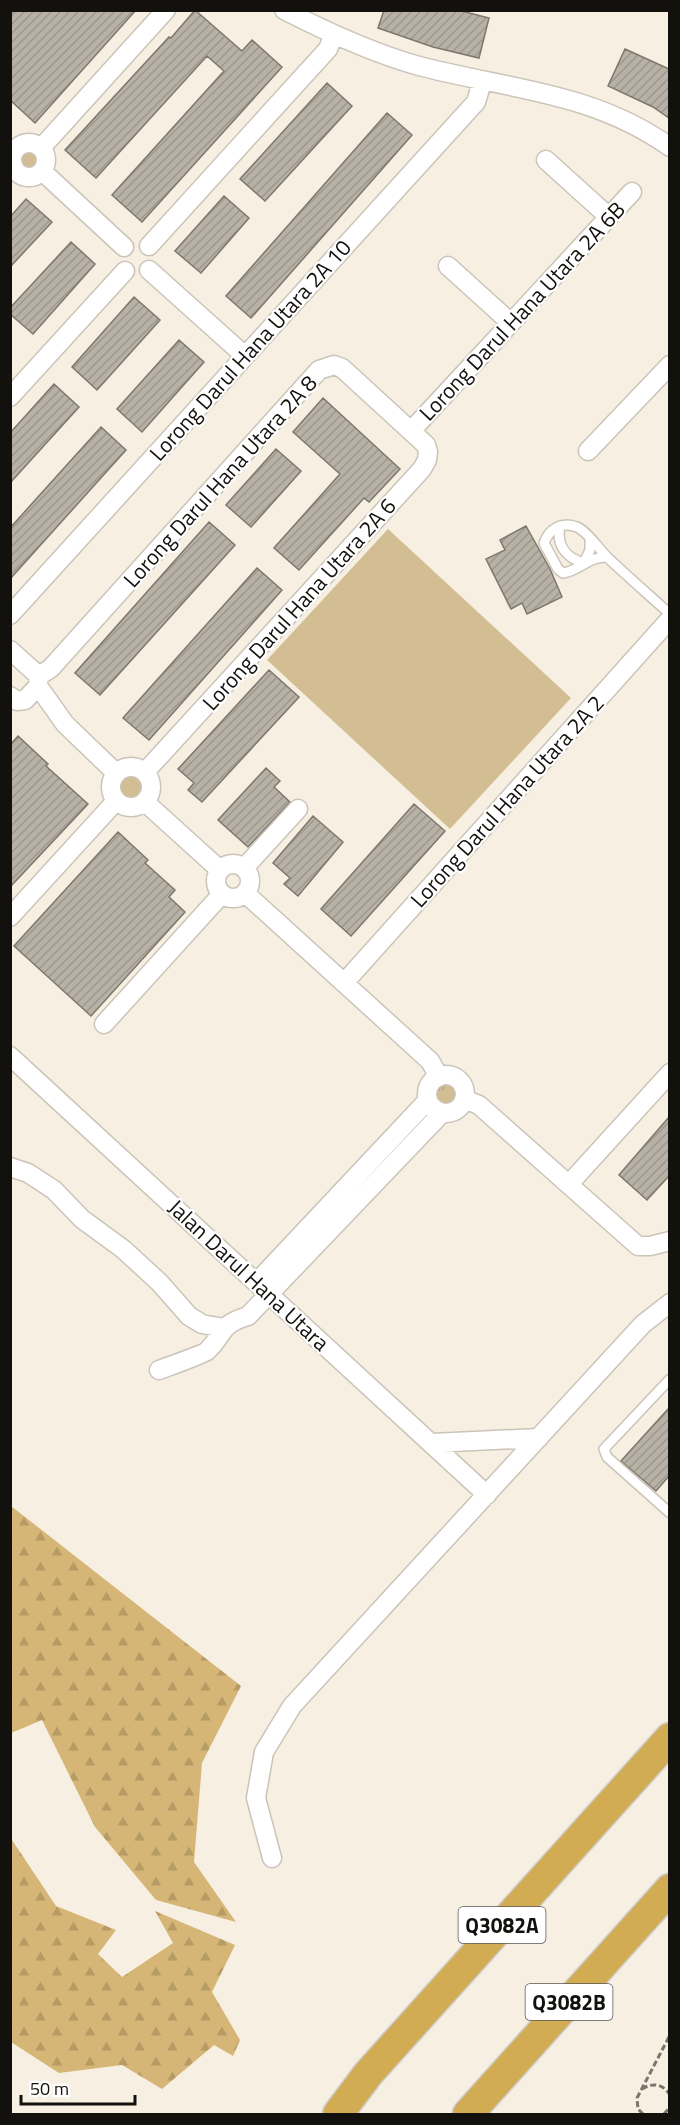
<svg xmlns="http://www.w3.org/2000/svg" width="680" height="2125" font-family="'Titillium Web',sans-serif">
<style>
.grass{fill:url(#grass-tufts)}
.forest{fill:url(#forest-firs)}
.green{fill:#d3be93}
.building{fill:url(#building-hatch);stroke:#7d776c;stroke-width:1.5}
.lines{fill:none;stroke-linecap:round;stroke-linejoin:round}
.service-casing{stroke:#cbc4b8;stroke-width:12}
.minor-casing{stroke:#cbc4b8;stroke-width:21}
.trunk-casing{stroke:#d0cfcf;stroke-width:33}
.path{stroke:#7a766e;stroke-width:3;stroke-dasharray:6 3;stroke-linecap:butt}
.service{stroke:#fff;stroke-width:9}
.minor{stroke:#fff;stroke-width:18}
.trunk{stroke:#d2ac53;stroke-width:30}
.labels{text-anchor:middle;dominant-baseline:central;stroke-width:4.5;stroke-linejoin:round;paint-order:stroke}
.shield{fill:#fff;stroke:#5a5856;stroke-width:1.5}
.shield-label{font-size:21px;font-weight:bold;fill:#13110d}
.street-label{font-size:22px;fill:#13110d;stroke:#fff}
</style>
<defs>
<pattern id="grass-tufts" width="24" height="20" patternUnits="userSpaceOnUse" patternTransform="scale(1.5)"><rect width="24" height="20" fill="#d3be93"/><path d="M3 7l-1-3M5 7V3M7 7l1-3M15 17l-1-3M17 17v-4M19 17l1-3" fill="none" stroke="#b4a27e"/></pattern>
<pattern id="forest-firs" width="22" height="20" patternUnits="userSpaceOnUse" patternTransform="scale(1.5)"><rect width="22" height="20" fill="#d6b676"/><path d="M5 1l3.5 6h-7zM16 11l3.5 6h-7z" fill="#b79b65"/></pattern>
<pattern id="building-hatch" width="6" height="6" patternUnits="userSpaceOnUse" patternTransform="scale(1.5)"><rect width="6" height="6" fill="#b8b2a6"/><path d="M-1 1l2-2M0 6l6-6M5 7l2-2" fill="none" stroke="#9d988e"/></pattern>
</defs>
<rect width="100%" height="100%" fill="#f6efe2"/>
<path class="grass" d="M17 160a12 12 0 1 1 24 0a12 12 0 1 1-24 0Z
M118 787a12 12 0 1 1 24 0a12 12 0 1 1-24 0Z
M434 1094a12 12 0 1 1 24 0a12 12 0 1 1-24 0Z"/>
<path class="forest" d="M11 1506 241 1686 202 1763 194 1862 236 1922 156 1900 95 1827 42 1720 11 1733Z
M10 1837 56 1906 116 1930 98 1954 122 1977 173 1943 155 1911 235 1945 212 1992 240 2040 233 2056 214 2045 162 2089 122 2065 59 2073 11 2042Z"/>
<path class="green" d="M388 529 571 698 450 829 267 660Z"/>
<path class="building" d="M10 10H136L35 123 10 100Z
M195 10 242 51 252 40 282 67 142 222 112 195 224 71 207 56 96 178 65 150 169 37 171 38Z
M384 10H458L489 18 479 58 433 47 378 28Z
M625 49 669 69V118L653 107 608 86Z
M327 83 352 106 265 201 240 179Z
M387 113 412 135 251 318 226 296Z
M224 196 249 218 201 273 175 251Z
M26 199 52 222 10 267V217Z
M71 242 95 264 33 334 10 314V308Z
M134 297 160 320 97 390 72 367Z
M179 340 204 362 142 432 117 409Z
M54 384 79 407 10 483V433Z
M323 398 400 469 369 502 364 498 299 570 274 548 340 474 293 432Z
M101 427 126 450 10 579V528Z
M276 449 301 471 251 527 226 505Z
M209 522 235 545 100 695 75 673Z
M526 526 550 569 562 597 527 614 522 603 511 609 486 559 505 550 500 540Z
M257 568 282 590 149 740 123 718Z
M269 670 299 697 202 802 188 790 194 783 178 769Z
M18 736 48 764 46 766 88 804 10 887V745Z
M266 768 280 781 274 787 290 802 248 847 218 820Z
M414 804 445 831 351 936 321 909Z
M313 816 343 842 298 896 284 884 290 878 273 863Z
M118 832 148 860 145 863 175 890 169 897 185 912 91 1016 14 946Z
M669 1117V1176L647 1200 619 1175Z
M669 1408V1476L656 1491 621 1461Z"/>
<g class="lines">
<g class="service-casing">
<path id="service" d="M560 526C556 545 566 558 584 563L590 550V539
M607 557C587 557 581 570 563 573L558 569 544 543C549 529 562 521 577 527 588 532 598 548 607 557 627 576 649 595 670 614
M670 1379 604 1449 607 1457 670 1513"/>
</g>
<g class="minor-casing">
<path id="minor" d="M284 10C327 32 372 53 419 66 507 89 593 92 670 147
M12 160a17 17 0 1 1 34 0a17 17 0 1 1-34 0Z
M41 148 166 10
M546 160 609 217
M42 171 124 247
M149 246 328 49 333 36
M448 266 511 323
M149 270 245 356
M10 397 125 271
M411 431 632 192
M588 451 670 365
M10 615 476 102 482 82
M10 650 39 676 38 686 25 700 17 701 10 696
M39 676 51 668 319 370 334 365 342 368 426 445 428 452 427 460 422 469 145 772
M38 686 65 724 116 773
M111 787a20 20 0 1 1 40 0a20 20 0 1 1-40 0Z
M145 802 220 870
M216 881a17 17 0 1 1 34 0a17 17 0 1 1-34 0Z
M244 868 298 809
M245 893 430 1061 439 1077
M10 917 116 801
M344 983 670 619
M104 1024 222 894
M10 1056 487 1495
M427 1094a19 19 0 1 1 38 0a19 19 0 1 1-38 0Z
M464 1099 479 1105 638 1246H650L670 1241
M10 1167 28 1173 54 1190 82 1219 123 1249 159 1282 189 1316 202 1324 224 1328
M569 1184 670 1073
M257 1282 428 1100
M159 1370C167 1367 204 1354 207 1351 226 1333 218 1325 248 1316L442 1113
M432 1443 539 1438
M272 1858 256 1798 264 1752 292 1706 643 1324 670 1303"/>
</g>
<g class="trunk-casing">
<path id="trunk" d="M338 2114 368 2074 670 1738
M468 2114 670 1889"/>
</g>
<path class="path" d="M642 2089C653 2082 663 2084 670 2095
M643 2114 638 2109 637 2098 670 2035
M664 2114 670 2107"/>
<use href="#service" class="service"/>
<use href="#minor" class="minor"/>
<use href="#trunk" class="trunk"/>
</g>
<g class="labels">
<g class="shield">
<rect x="458.5" y="1907" width="87" height="36" rx="4.5"/>
<rect x="525.5" y="1984" width="87" height="36" rx="4.5"/>
</g>
<g class="shield-label">
<text x="502" y="1925">Q3082A</text>
<text x="569" y="2002">Q3082B</text>
</g>
<g class="street-label">
<text transform="translate(522 311) rotate(-47)">Lorong Darul Hana Utara 2A 6B</text>
<text transform="translate(250 350) rotate(-48)">Lorong Darul Hana Utara 2A 10</text>
<text transform="translate(220 481) rotate(-48)">Lorong Darul Hana Utara 2A 8</text>
<text transform="translate(299 604) rotate(-48)">Lorong Darul Hana Utara 2A 6</text>
<text transform="translate(507 801) rotate(-48)">Lorong Darul Hana Utara 2A 2</text>
<text transform="translate(249 1275) rotate(43)">Jalan Darul Hana Utara</text>
</g>
</g>
<rect width="680" height="2125" fill="none" stroke="#13110d" stroke-width="24"/>
<path d="M21 2095v9h114v-9" fill="none" stroke="#13110d" stroke-width="3"/>
<text x="30" y="2095" font-size="18" fill="#13110d" stroke="#ffffff" stroke-width="4.5" paint-order="stroke">50 m</text>
</svg>
